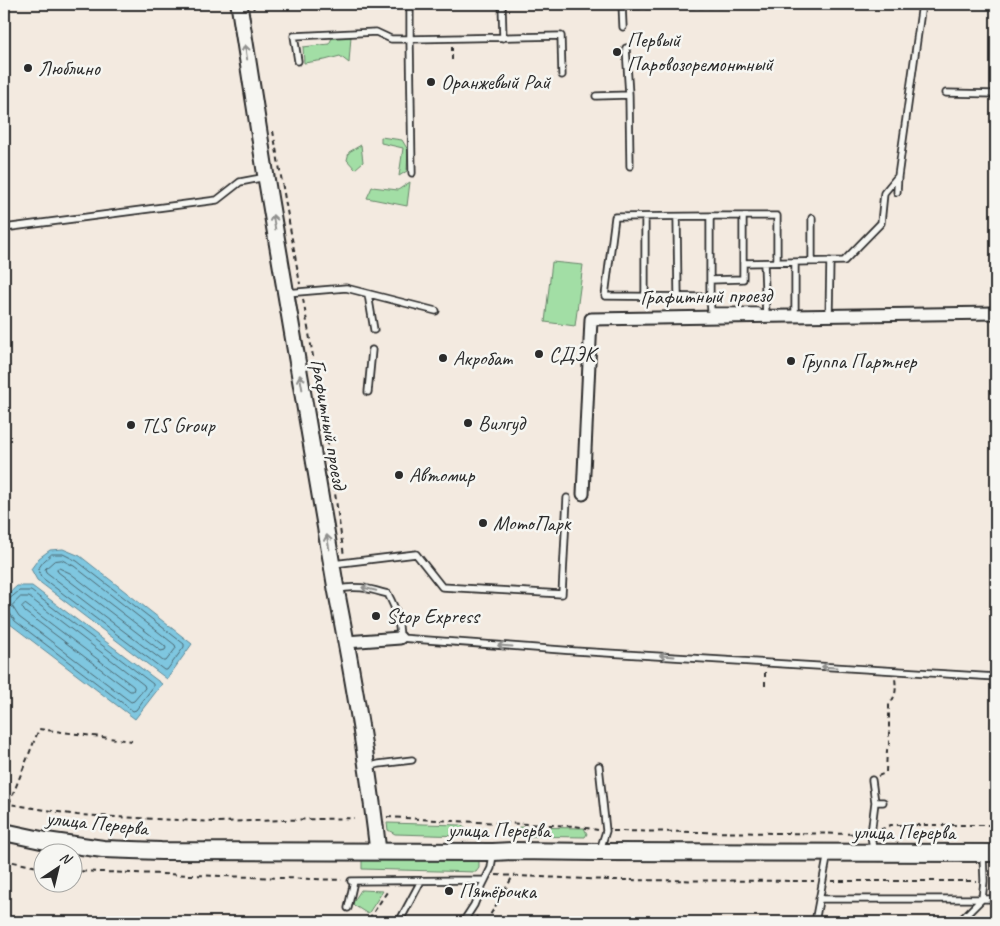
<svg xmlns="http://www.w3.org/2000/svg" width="1000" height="926" font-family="Caveat,sans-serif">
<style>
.green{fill:#a2dea5;stroke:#668468}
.water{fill:#7fc7e0;stroke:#5d8998}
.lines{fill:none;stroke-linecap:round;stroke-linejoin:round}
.shore{stroke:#4d6973;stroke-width:1}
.service-casing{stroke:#2b2b2b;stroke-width:9}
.minor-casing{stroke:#2b2b2b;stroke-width:15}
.tertiary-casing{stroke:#2b2b2b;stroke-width:19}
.secondary-casing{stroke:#2b2b2b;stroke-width:20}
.path{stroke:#2b2b2b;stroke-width:2;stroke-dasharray:5 4;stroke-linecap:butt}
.service{stroke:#f6f6f2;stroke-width:5.5}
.minor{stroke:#f6f6f2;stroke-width:11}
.tertiary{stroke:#f6f6f2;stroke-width:15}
.secondary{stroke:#f6f6f2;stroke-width:16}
.oneway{stroke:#90908e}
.poi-dot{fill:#2b2b2b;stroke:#f6f6f2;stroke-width:2}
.labels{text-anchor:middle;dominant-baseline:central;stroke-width:5;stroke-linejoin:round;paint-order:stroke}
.poi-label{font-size:21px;fill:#2b2b2b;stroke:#f6f6f2;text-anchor:start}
.street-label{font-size:21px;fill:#2b2b2b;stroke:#f6f6f2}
</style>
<rect width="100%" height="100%" fill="#f3eae0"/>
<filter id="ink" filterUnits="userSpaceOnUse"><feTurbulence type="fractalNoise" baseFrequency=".02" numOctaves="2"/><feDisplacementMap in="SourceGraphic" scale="10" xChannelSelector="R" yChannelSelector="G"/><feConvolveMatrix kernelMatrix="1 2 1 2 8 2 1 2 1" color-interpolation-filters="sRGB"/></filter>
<g filter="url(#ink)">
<path class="green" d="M351 36 349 63 340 56 325 60 304 63 303 47 329 44 332 38Z
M381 137 402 140 408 150 407 171 399 176 403 148 381 143Z
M361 145 363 162 355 169 347 160 349 152Z
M410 182 407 206 367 198 372 187 398 190Z
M552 262 583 265 575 326 545 322Z
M387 823 460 825 465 828V836L395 834 388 830Z
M519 827 584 828 587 834 585 837 516 836Z
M362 860H479V868L476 872 362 869Z
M361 890 383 891 368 914 352 904Z"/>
<path class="water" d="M63 549 80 556 192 644 167 679 37 580 31 569 39 558 50 550Z
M17 586H32L162 684 135 719 10 624C0 605 1 600 17 586Z"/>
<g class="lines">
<path class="shore" d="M52 554H63L77 561 184 644V647L167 670H164L41 577 38 569 43 562Z
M62 560 74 566 175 645 176 648 166 661H163L46 572 45 569 54 561Z
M59 568 70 573 165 646 166 648 165 650 161 651 58 572 57 569Z
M21 597H29L144 685 145 688 134 701 131 702 19 617 12 606Z
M4 601 8 600 19 591H31L153 684V687L136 710 133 711 15 621 9 612 4 611
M25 604 133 686 134 688 133 691H130L25 612 22 607Z"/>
<g class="service-casing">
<path id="service" d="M410 4V39L561 36 562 75
M502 4 503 38
M622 4 623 27
M626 48 629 95 630 166
M298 61 294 36 376 32 391 39H410L412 173
M946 93 996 94
M596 96 629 95
M897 192 898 176 922 4
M710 216H777V262
M677 217 678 297
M812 218V261
M4 228 217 200 240 182 266 177
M743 263 844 261 881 223 884 193 898 176
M764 263 766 316
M710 280 743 279V216
M286 293 346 288 436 311
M368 294 374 330
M645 296V217
M710 297V216L615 217 605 296 710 297 711 311H757
M795 315V262
M829 315 830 261
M368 392 372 350
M333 564 416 554 442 587 562 594 567 498
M338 589C358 585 369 589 388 594 397 611 399 619 400 638L575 651 996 677
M599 766 606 831 600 850
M368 767 379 764 412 760
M872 780 875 802 871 834 873 851
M875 802H883
M351 881 485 880
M819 899H982L984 881 983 856
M348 908 354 881
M399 922 421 881
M463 922 474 905 480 890 491 868 493 854
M815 922 828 853
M961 922V920L982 899H996"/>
</g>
<g class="minor-casing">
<path id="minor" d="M583 494 591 319 996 313
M346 642 400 638"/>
</g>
<g class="tertiary-casing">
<path id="tertiary" d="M239 4 266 177 336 589C353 676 368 763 378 851"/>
</g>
<g class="secondary-casing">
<path id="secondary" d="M4 832 46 841 103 849 161 851 493 852 512 851 599 852 996 853"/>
</g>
<path class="path" d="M253 9 256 4
M631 9H636V4
M636 9 867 4
M452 46V64
M273 131 300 284
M303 299 327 437 344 556
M765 686V671
M878 776 883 774 886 772 887 750 889 745V704C897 696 896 688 895 678
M4 802 9 804 77 815 217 822 354 818
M9 804 39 729 132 741
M387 817 454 821 575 826 598 830
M880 830 891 825H996
M613 831 863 834
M4 860 42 868
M72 871 342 880
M496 875 609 880 814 881
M831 881H976
M476 916 480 922
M369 919 389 889
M486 922 513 876"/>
<use href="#service" class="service"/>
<use href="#minor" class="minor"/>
<use href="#tertiary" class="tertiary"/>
<use href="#secondary" class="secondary"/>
</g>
<defs><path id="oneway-shaft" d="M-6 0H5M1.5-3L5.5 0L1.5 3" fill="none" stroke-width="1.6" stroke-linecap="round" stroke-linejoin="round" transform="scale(1.25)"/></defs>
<g class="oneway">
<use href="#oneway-shaft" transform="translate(246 52) rotate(-99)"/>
<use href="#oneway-shaft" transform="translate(274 222) rotate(-100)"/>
<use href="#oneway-shaft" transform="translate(301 382) rotate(-100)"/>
<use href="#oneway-shaft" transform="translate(328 542) rotate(-100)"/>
<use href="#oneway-shaft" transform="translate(369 589) rotate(-167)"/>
<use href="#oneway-shaft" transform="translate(505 646) rotate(-176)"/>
<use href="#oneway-shaft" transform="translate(667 656) rotate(-176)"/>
<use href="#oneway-shaft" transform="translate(829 667) rotate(-177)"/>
</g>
</g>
<g class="poi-dot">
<circle cx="617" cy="52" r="5"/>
<circle cx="28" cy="68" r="5"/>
<circle cx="431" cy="82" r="5"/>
<circle cx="539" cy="354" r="5"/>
<circle cx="443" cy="358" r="5"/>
<circle cx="791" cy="361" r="5"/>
<circle cx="468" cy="423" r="5"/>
<circle cx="131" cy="425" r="5"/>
<circle cx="399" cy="475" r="5"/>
<circle cx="483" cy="523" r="5"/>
<circle cx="376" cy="616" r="5"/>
<circle cx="449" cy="891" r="5"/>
</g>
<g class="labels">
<g class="poi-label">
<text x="627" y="40">Первый<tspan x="627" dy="24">Паровозоремонтный</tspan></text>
<text x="38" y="68">Люблино</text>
<text x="441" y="82">Оранжевый Рай</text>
<text x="549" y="354">СДЭК</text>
<text x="453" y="358">Акробат</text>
<text x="801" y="361">Группа Партнер</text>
<text x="478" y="423">Вилгуд</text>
<text x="141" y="425">TLS Group</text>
<text x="409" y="475">Автомир</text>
<text x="493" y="523">МотоПарк</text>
<text x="386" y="616">Stop Express</text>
<text x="459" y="891">Пятёрочка</text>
</g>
<g class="street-label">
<text transform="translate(706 296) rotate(-1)">Графитный проезд</text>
<text transform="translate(329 424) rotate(80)">Графитный проезд</text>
<text transform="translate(97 823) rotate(6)">улица Перерва</text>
<text x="499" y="830">улица Перерва</text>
<text x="904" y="832">улица Перерва</text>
</g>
</g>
<rect width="1000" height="926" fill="none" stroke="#f6f6f2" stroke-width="20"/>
<rect x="10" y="10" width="980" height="906" fill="none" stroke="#2b2b2b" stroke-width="2" filter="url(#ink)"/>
<g transform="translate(58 868) rotate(35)"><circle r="24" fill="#f6f6f2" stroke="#a5a5a2"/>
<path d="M0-4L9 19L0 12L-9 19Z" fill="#2b2b2b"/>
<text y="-8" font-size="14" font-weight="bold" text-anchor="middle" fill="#2b2b2b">N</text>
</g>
</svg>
